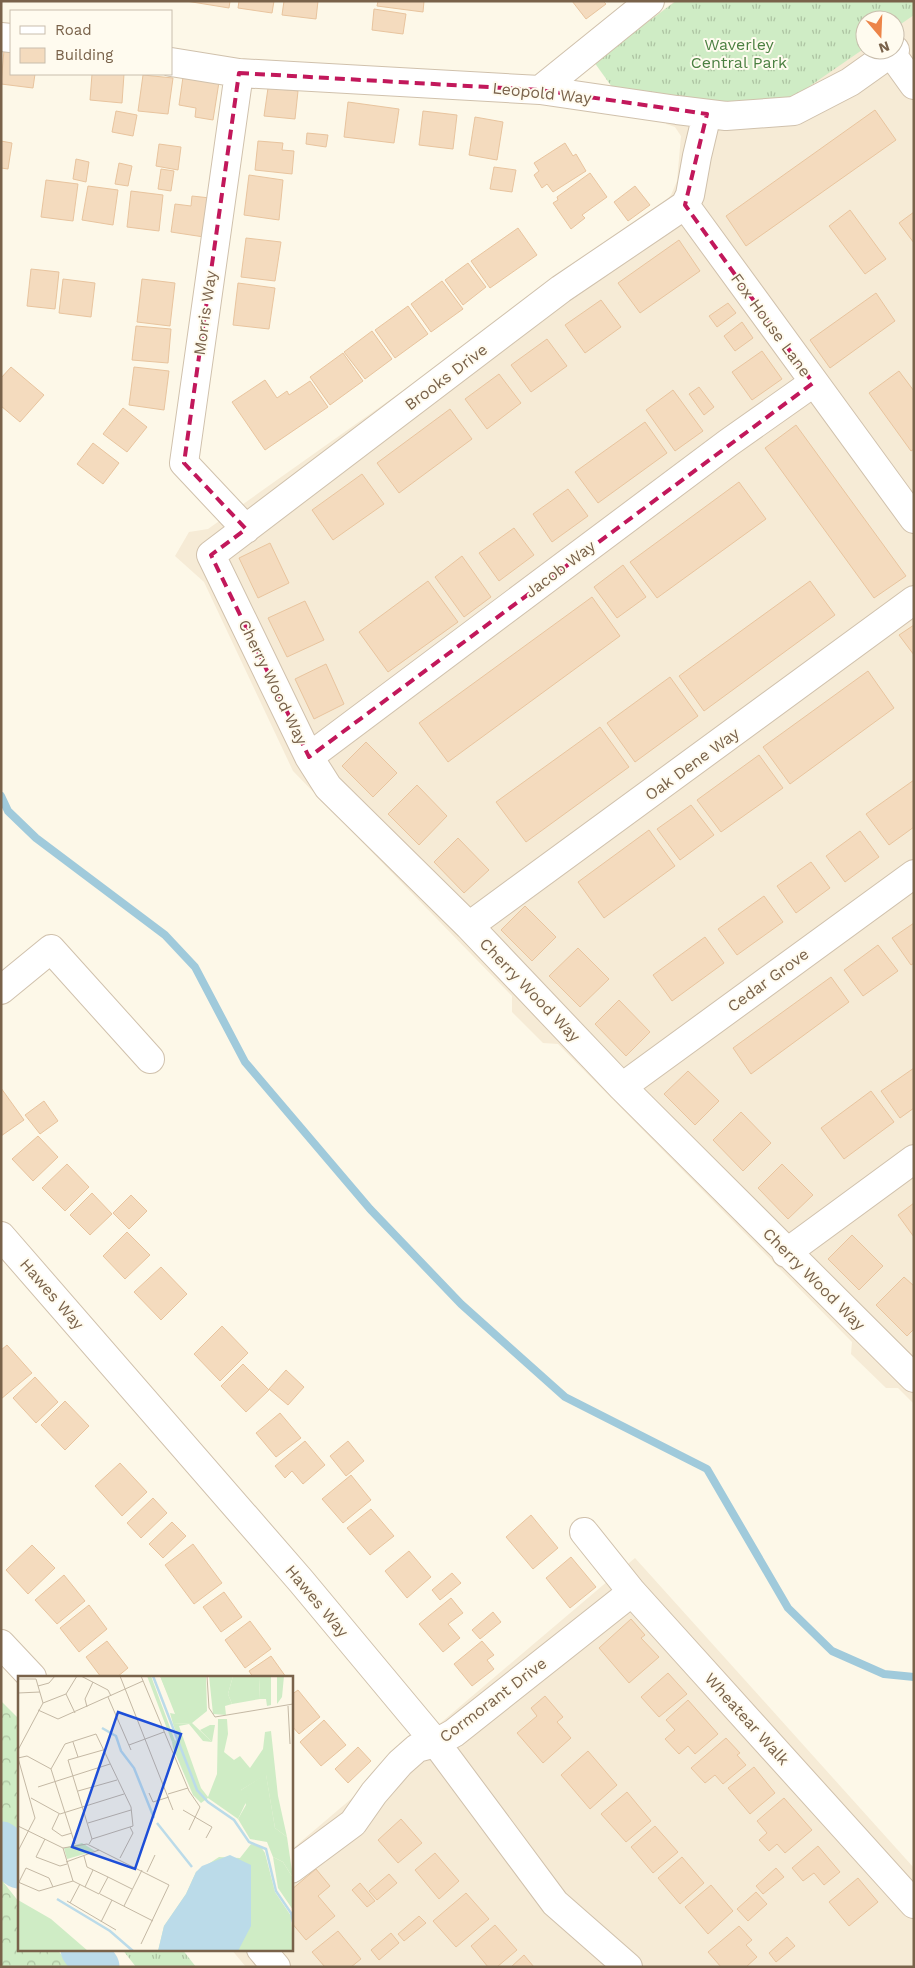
<svg xmlns="http://www.w3.org/2000/svg" width="915" height="1968" font-family="'Work Sans',sans-serif">
<style>
.residential{fill:#f6ebd6;fill-rule:evenodd}
.grass{fill:url(#grass-tufts)}
.forest{fill:url(#forest-crowns)}
.lines{fill:none;stroke-linecap:round;stroke-linejoin:round}
.stream{stroke:#a0cadb;stroke-width:8}
.river{stroke:#bbdbe9;stroke-width:45}
.building{fill:#f4dbbe;stroke:#e8c49e}
.minor-casing{stroke:#d0c1ac;stroke-width:30}
.minor{stroke:#fff;stroke-width:28}
.marked{fill:none;stroke:#c2185b;stroke-width:4;stroke-dasharray:10 6;stroke-linejoin:round}
.labels{text-anchor:middle;dominant-baseline:central;stroke-width:4;stroke-linejoin:round;paint-order:stroke}
.park-label{font-size:16px;fill:#4b8041;stroke:#fffbef}
.street-label{font-size:16px;fill:#79624a;stroke:#fffbef}
.inset-river{fill:none;stroke:#bbdbe9;stroke-width:2.5}
.inset-road{fill:none;stroke:#c4b8a4;stroke-width:1}
.view{fill:#1d4ed8;fill-opacity:0.15;stroke:#1d4ed8;stroke-width:2.5}
.inset-edge{fill:none;stroke:#79624a;stroke-width:2.5}
</style>
<defs>
<pattern id="grass-tufts" width="24" height="20" patternUnits="userSpaceOnUse" patternTransform="scale(1.25)"><rect width="24" height="20" fill="#cfecc5"/><path d="M3 7l-1-3M5 7V3M7 7l1-3M15 17l-1-3M17 17v-4M19 17l1-3" fill="none" stroke="#adc3a2"/></pattern>
<pattern id="forest-crowns" width="20" height="18" patternUnits="userSpaceOnUse" patternTransform="scale(1.25)"><rect width="20" height="18" fill="#cfecc5"/><path d="M2 6a3 3 0 1 1 6 0M12 15a3 3 0 1 1 6 0" fill="none" stroke="#adc3a2"/></pattern>
</defs>
<rect width="100%" height="100%" fill="#fdf8e8"/>
<path class="residential" d="M675 1H914V1404L898 1388H886L851 1354 852 1342 558 1044 543 1043 512 1012V996L293 771 204 582 175 556 189 532 208 529 659 209 671 195 677 181 681 136 675 127 666 124 668 99 594 62ZM865 20H895V50H865Z
M635 1558 914 1868V1967H246L231 1949H291V1850Z"/>
<path class="grass" d="M676 1H914V15L895 28V20H865V48L794 97 755 106 617 94 594 62Z
M122 1949H182L196 1967H136Z"/>
<path class="forest" d="M1 1701 19 1719V1870L4 1883 19 1902V1949H57L71 1967H1Z"/>
<g class="lines">
<path class="stream" d="M1 796 8 811 36 838 165 935 195 967 245 1062 370 1209 461 1304 565 1397 707 1469 788 1608 832 1651 884 1674 914 1677"/>
<path class="river" d="M1 1844 19 1866
M83 1949 97 1967"/>
</g>
<path class="building" d="M186 1H230L229 8Z
M239 1H274L272 13 238 8Z
M284 1H318L316 19 282 15Z
M378 1H424L423 12 377 6Z
M572 1H603L606 4 586 19Z
M374 9 406 14 403 34 372 30Z
M4 50 11 51V74H35L33 88 1 84Z
M92 74H124L122 103 90 100Z
M143 75 173 78 168 114 138 111Z
M183 77 219 82 213 120 195 117 196 108 179 105Z
M268 88 298 91 295 119 264 116Z
M348 102 399 109 394 143 344 137Z
M875 110 896 140 746 246 726 216Z
M116 111 137 115 133 136 112 132Z
M423 111 457 115 453 149 419 145Z
M475 117 503 122 497 160 469 155Z
M307 133 328 135 326 147 306 144Z
M1 141 12 143 8 169 1 168Z
M258 141 283 143 282 150 294 151 292 174 255 170Z
M565 143 573 156 576 154 586 171 553 192 547 184 542 188 534 175 539 171 534 163Z
M159 144 181 147 178 170 156 166Z
M76 159 89 162 86 182 73 179Z
M119 163 132 166 128 186 115 184Z
M494 167 516 170 512 192 490 189Z
M161 169 174 171 171 191 158 189Z
M590 173 607 197 582 215 585 218 571 229 553 203 558 200 557 197Z
M249 175 283 180 279 220 244 215Z
M46 180 78 184 73 221 41 217Z
M88 186 118 190 113 225 82 220Z
M635 186 650 205 628 221 614 202Z
M131 191 163 195 159 231 127 227Z
M192 196 210 198 204 237 171 232 175 204 191 206Z
M850 210 886 259 865 274 829 226Z
M914 212V243L899 223Z
M518 228 537 255 490 288 471 261Z
M246 238 281 242 275 281 241 277Z
M679 240 700 271 640 313 618 283Z
M468 263 486 287 463 305 445 280Z
M31 269 59 272 55 309 27 306Z
M63 279 95 283 91 317 59 313Z
M142 279 175 283 170 326 137 322Z
M442 281 463 309 431 332 411 304Z
M238 283 275 288 269 329 233 325Z
M876 293 895 321 830 368 810 340Z
M601 300 621 327 585 353 565 325Z
M728 303 736 313 717 327 709 316Z
M408 306 428 334 395 358 375 330Z
M742 322 753 338 735 351 724 336Z
M136 326 171 329 168 363 132 360Z
M372 331 392 359 365 379 344 352Z
M547 339 567 366 531 392 511 365Z
M762 351 782 379 752 400 732 372Z
M343 353 363 381 330 405 310 377Z
M11 367 44 395 20 422 1 406V378Z
M134 367 169 371 164 410 129 405Z
M899 371 914 391V449L911 451 869 393Z
M499 374 521 403 487 429 465 399Z
M265 380 277 398 287 391 289 395 310 381 328 407 265 450 232 402Z
M699 387 714 407 704 415 689 394Z
M673 390 703 431 675 451 646 410Z
M123 408 147 427 127 452 103 434Z
M450 409 472 439 399 493 377 463Z
M645 422 667 453 598 503 575 472Z
M796 425 906 576 874 598 765 448Z
M93 443 119 463 103 484 77 464Z
M362 474 384 504 333 540 312 510Z
M739 482 766 519 657 598 630 562Z
M568 489 588 516 552 542 533 514Z
M514 528 534 555 499 581 479 553Z
M270 543 289 583 258 598 239 558Z
M462 556 491 597 464 617 435 577Z
M623 565 646 597 617 618 594 587Z
M428 581 458 622 388 672 359 632Z
M810 581 835 615 704 711 679 676Z
M592 597 620 636 448 762 419 723Z
M305 601 324 640 287 657 268 618Z
M914 625V655L899 635Z
M326 664 344 704 314 719 295 679Z
M868 671 894 708 790 784 763 747Z
M670 677 698 716 635 762 607 723Z
M600 727 629 767 526 842 496 802Z
M366 742 397 773 373 797 342 766Z
M759 755 783 788 721 832 697 800Z
M914 780V827L889 845 866 814Z
M417 785 447 816 419 845 388 814Z
M691 805 714 835 680 860 657 829Z
M649 830 675 866 604 918 578 882Z
M860 831 879 857 845 882 826 856Z
M458 838 489 870 464 893 434 862Z
M811 862 830 888 796 913 777 886Z
M764 896 783 922 737 955 718 929Z
M525 906 556 937 532 961 501 930Z
M914 923V963L911 965 892 938Z
M705 937 724 963 672 1001 653 975Z
M878 945 898 971 863 996 844 970Z
M578 948 609 979 580 1007 549 976Z
M831 977 849 1002 751 1074 733 1048Z
M619 1000 650 1032 626 1056 595 1024Z
M914 1068V1108L900 1118 881 1091Z
M688 1071 719 1101 695 1125 664 1094Z
M1 1088 24 1120 1 1136Z
M871 1091 894 1122 844 1159 821 1128Z
M44 1101 58 1121 40 1134 25 1115Z
M741 1112 771 1143 743 1171 713 1140Z
M38 1136 58 1157 33 1181 12 1159Z
M67 1164 89 1187 65 1211 42 1188Z
M782 1164 813 1195 788 1219 758 1188Z
M92 1193 112 1214 90 1235 70 1215Z
M131 1195 147 1211 129 1229 113 1213Z
M914 1203V1237L898 1215Z
M127 1232 150 1255 125 1279 103 1256Z
M852 1235 883 1266 859 1290 828 1259Z
M161 1267 187 1294 161 1320 134 1292Z
M904 1277 914 1286V1329L907 1336 876 1305Z
M222 1326 248 1353 220 1381 194 1354Z
M7 1345 32 1373 1 1399V1350Z
M243 1364 269 1390 246 1412 221 1386Z
M286 1370 304 1387 288 1405 269 1389Z
M35 1377 58 1402 36 1423 13 1398Z
M65 1401 89 1426 65 1450 41 1425Z
M280 1413 301 1438 276 1457 256 1433Z
M305 1441 325 1465 303 1484 292 1471 285 1478 275 1466Z
M348 1441 364 1461 346 1476 330 1456Z
M120 1463 147 1492 122 1516 95 1486Z
M351 1475 371 1500 343 1523 322 1499Z
M153 1498 167 1513 141 1538 127 1523Z
M371 1509 394 1536 370 1555 347 1528Z
M531 1515 558 1548 533 1569 506 1537Z
M172 1522 186 1536 163 1558 149 1544Z
M193 1544 222 1583 194 1604 165 1565Z
M32 1545 55 1568 28 1594 6 1570Z
M409 1551 431 1577 407 1598 385 1571Z
M571 1557 596 1587 570 1608 546 1578Z
M452 1573 461 1583 440 1600 432 1590Z
M64 1575 85 1601 57 1624 35 1600Z
M224 1592 242 1617 221 1632 203 1607Z
M451 1598 463 1613 448 1624 460 1638 443 1652 419 1624Z
M89 1605 107 1629 79 1652 60 1628Z
M493 1612 501 1622 480 1639 472 1630Z
M631 1619 645 1635 641 1638 659 1657 629 1683 599 1648Z
M250 1621 271 1649 245 1668 225 1640Z
M107 1641 128 1668 117 1677H101L86 1657Z
M482 1641 494 1655 487 1660 494 1669 472 1686 454 1664Z
M271 1656 286 1677H253L249 1671Z
M668 1673 687 1694 659 1717 641 1697Z
M298 1690 320 1717 299 1734 291 1725V1695Z
M545 1696 563 1717 557 1722 571 1738 543 1763 517 1733 537 1716 531 1708Z
M688 1700 718 1734 695 1754 688 1746 679 1754 665 1739 675 1730 666 1720Z
M324 1720 346 1745 321 1766 300 1742Z
M726 1738 740 1753 737 1755 746 1765 723 1784 715 1775 705 1783 691 1768Z
M358 1747 371 1761 348 1783 335 1769Z
M588 1751 617 1785 590 1809 561 1775Z
M754 1767 775 1793 750 1814 728 1788Z
M627 1792 651 1821 626 1842 601 1814Z
M784 1798 812 1830 785 1853 777 1844 769 1851 759 1840 767 1833 757 1821Z
M401 1819 422 1843 398 1863 378 1840Z
M655 1826 678 1852 653 1873 631 1847Z
M818 1846 840 1872 824 1885 814 1873 803 1881 792 1868Z
M435 1853 459 1881 439 1899 415 1870Z
M682 1857 704 1883 680 1904 658 1878Z
M776 1868 784 1877 763 1894 756 1886Z
M316 1869 330 1886 318 1896 335 1916 306 1940 291 1922V1890Z
M389 1874 397 1883 377 1900 369 1891Z
M858 1878 878 1902 849 1926 829 1902Z
M360 1883 375 1901 367 1907 352 1890Z
M711 1885 733 1911 708 1934 685 1907Z
M756 1892 767 1904 748 1921 737 1909Z
M466 1893 489 1919 456 1947 433 1921Z
M419 1916 426 1923 404 1941 398 1934Z
M495 1925 517 1950 497 1967H488L471 1946Z
M739 1926 752 1940 746 1945 757 1957 746 1967H721L708 1952Z
M338 1931 361 1959 351 1967H325L312 1952Z
M391 1933 399 1943 379 1960 371 1950Z
M787 1937 795 1946 776 1962 769 1953Z
M524 1955 534 1967H511Z"/>
<g class="lines">
<g class="minor-casing">
<path id="minor" d="M1 37 11 38
M891 53 914 85
M171 62 239 73 540 90 677 110 726 116 794 111 850 82 895 50
M239 73 184 463 246 529
M540 90 650 1
M707 114 697 156 690 195 685 205 914 519
M685 205 561 289 211 555 309 757 328 787 469 926 622 1087 914 1378
M309 757 728 443 813 383
M469 926 914 600
M1 990 51 949 150 1059
M622 1087 914 874
M1 1236 301 1581 436 1743 555 1903 628 1967
M786 1253 914 1159
M584 1532 632 1592 914 1904
M1 1644 32 1677
M291 1869 353 1823 374 1793 400 1763 417 1748 436 1743 454 1733 632 1592
M261 1949 276 1967"/>
</g>
<use href="#minor" class="minor"/>
</g>
<path class="marked" d="M239 73 540 90 707 114 685 205 813 383 309 757 211 555 246 529 184 463Z"/>
<g class="labels">
<g class="park-label">
<text x="739" y="44">Waverley<tspan x="739" dy="18">Central Park</tspan></text>
</g>
<g class="street-label">
<text transform="translate(542 93) rotate(6)">Leopold Way</text>
<text transform="translate(205 313) rotate(-82)">Morris Way</text>
<text transform="translate(771 325) rotate(54)">Fox House Lane</text>
<text transform="translate(446 377) rotate(-37)">Brooks Drive</text>
<text transform="translate(560 569) rotate(-37)">Jacob Way</text>
<text transform="translate(273 682) rotate(64)">Cherry Wood Way</text>
<text transform="translate(692 764) rotate(-36)">Oak Dene Way</text>
<text transform="translate(768 980) rotate(-36)">Cedar Grove</text>
<text transform="translate(530 990) rotate(46)">Cherry Wood Way</text>
<text transform="translate(814 1279) rotate(45)">Cherry Wood Way</text>
<text transform="translate(52 1294) rotate(49)">Hawes Way</text>
<text transform="translate(317 1601) rotate(50)">Hawes Way</text>
<text transform="translate(493 1700) rotate(-37)">Cormorant Drive</text>
<text transform="translate(747 1719) rotate(48)">Wheatear Walk</text>
</g>
</g>
<g transform="translate(18 1676)">
<rect width="275" height="275" fill="#fdf8e8"/>
<path d="M129 0H133L157 65 154 66ZM142 0H188L189 35 174 47 155 48 152 37 157 38ZM215 0H245L241 3 242 23 214 28 210 18ZM259 0H266L264 21 259 28ZM192 49H197L194 66 182 54ZM248 98 257 152 269 161 275 202 265 186 255 181 249 166 232 163 220 143 228 129 223 114ZM64 167 77 175 49 183 46 172ZM233 168 243 171 247 177 257 216 273 240 275 275H140L146 250 168 218 178 196 201 181 222 182ZM0 224 33 243 70 275H0Z" fill="#cfecc5"/>
<path d="M142 0H187L188 22 159 40ZM191 0H215L210 18 214 28 207 30 208 39 195 38ZM245 0H253V29L249 30 248 23H242L241 2ZM200 43H209L210 58 206 76 216 84 222 80 232 92 245 73 247 56 253 55 260 120 269 161 257 152 248 99 223 114 231 120 220 143 190 122 183 127 175 119 155 72 154 66 161 63 155 48 174 47 194 66 185 65 171 48 161 50 183 112 190 121 199 98ZM255 181 265 186 275 202V234L260 212Z" fill="#cfecc5"/>
<path d="M212 179 233 189V250L220 275H140L146 250 168 218 178 196 184 190Z" fill="#bbdbe9"/>
<path class="inset-river" d="M135 0 179 114 190 126 216 144 231 166 248 173 258 215 273 237 275 246M84 52 98 60 103 75 116 92 136 142M139 147 174 191M39 223 92 255 115 275"/>
<path class="inset-road" d="M63 0 90 14 93 20M102 0 155 134M123 0 171 115 182 131 171 154M189 0 191 32 197 41 275 28M0 3H18L25 27M20 10 31 7 37 0M0 17 22 16M48 18 57 37M90 21 113 74M270 30 272 68M69 31 67 23 75 6M20 34 40 43 125 5M55 66 60 81M111 69 146 56M0 74 25 27 48 18 59 0M0 82 9 80 33 93 57 168M0 82 17 142 0 175M33 93 47 68 78 58 113 131 115 150 74 163M20 111 92 88M60 115 99 104M131 117 135 126 151 121M150 118 170 112M13 122 42 138 106 118M165 134 194 151 188 162M41 138 34 153 44 160 54 157M70 147 113 134M0 150 45 172 55 205M27 163 18 181 42 190 49 188M71 168 74 163 50 84 85 74M45 172 69 168 151 209 123 268M102 182 115 157 112 151M48 186 81 174M129 196 137 179M90 201 114 213M55 205 81 218 90 201 69 191 66 180M0 206 21 215 55 205M1 206 8 192 31 202 35 211M67 211 75 194M82 218 135 245M49 225 98 254M52 227 62 208M106 230 124 194M83 246 94 224"/>
<path class="view" d="M100 36 163 58 117 193 54 171Z"/>
<rect width="275" height="275" class="inset-edge"/>
</g>
<rect width="915" height="1968" fill="none" stroke="#79624a" stroke-width="5"/>
<rect x="10" y="10" width="162" height="65" fill="#fffbef" stroke="#c9bead"/>
<rect x="20" y="26" width="25" height="8" fill="#ffffff" stroke="#c9bead"/>
<text x="55" y="35" font-size="15" fill="#79624a">Road</text>
<rect x="20" y="48" width="25" height="15" fill="#f4dbbe" stroke="#c9bead"/>
<text x="55" y="60" font-size="15" fill="#79624a">Building</text>
<g transform="translate(880 35) rotate(161)"><circle r="24" fill="#fffbef" stroke="#c9bead"/>
<path d="M0-4L9 19L0 12L-9 19Z" fill="#ec8448"/>
<text y="-8" font-size="14" font-weight="bold" text-anchor="middle" fill="#79624a">N</text>
</g>
</svg>
